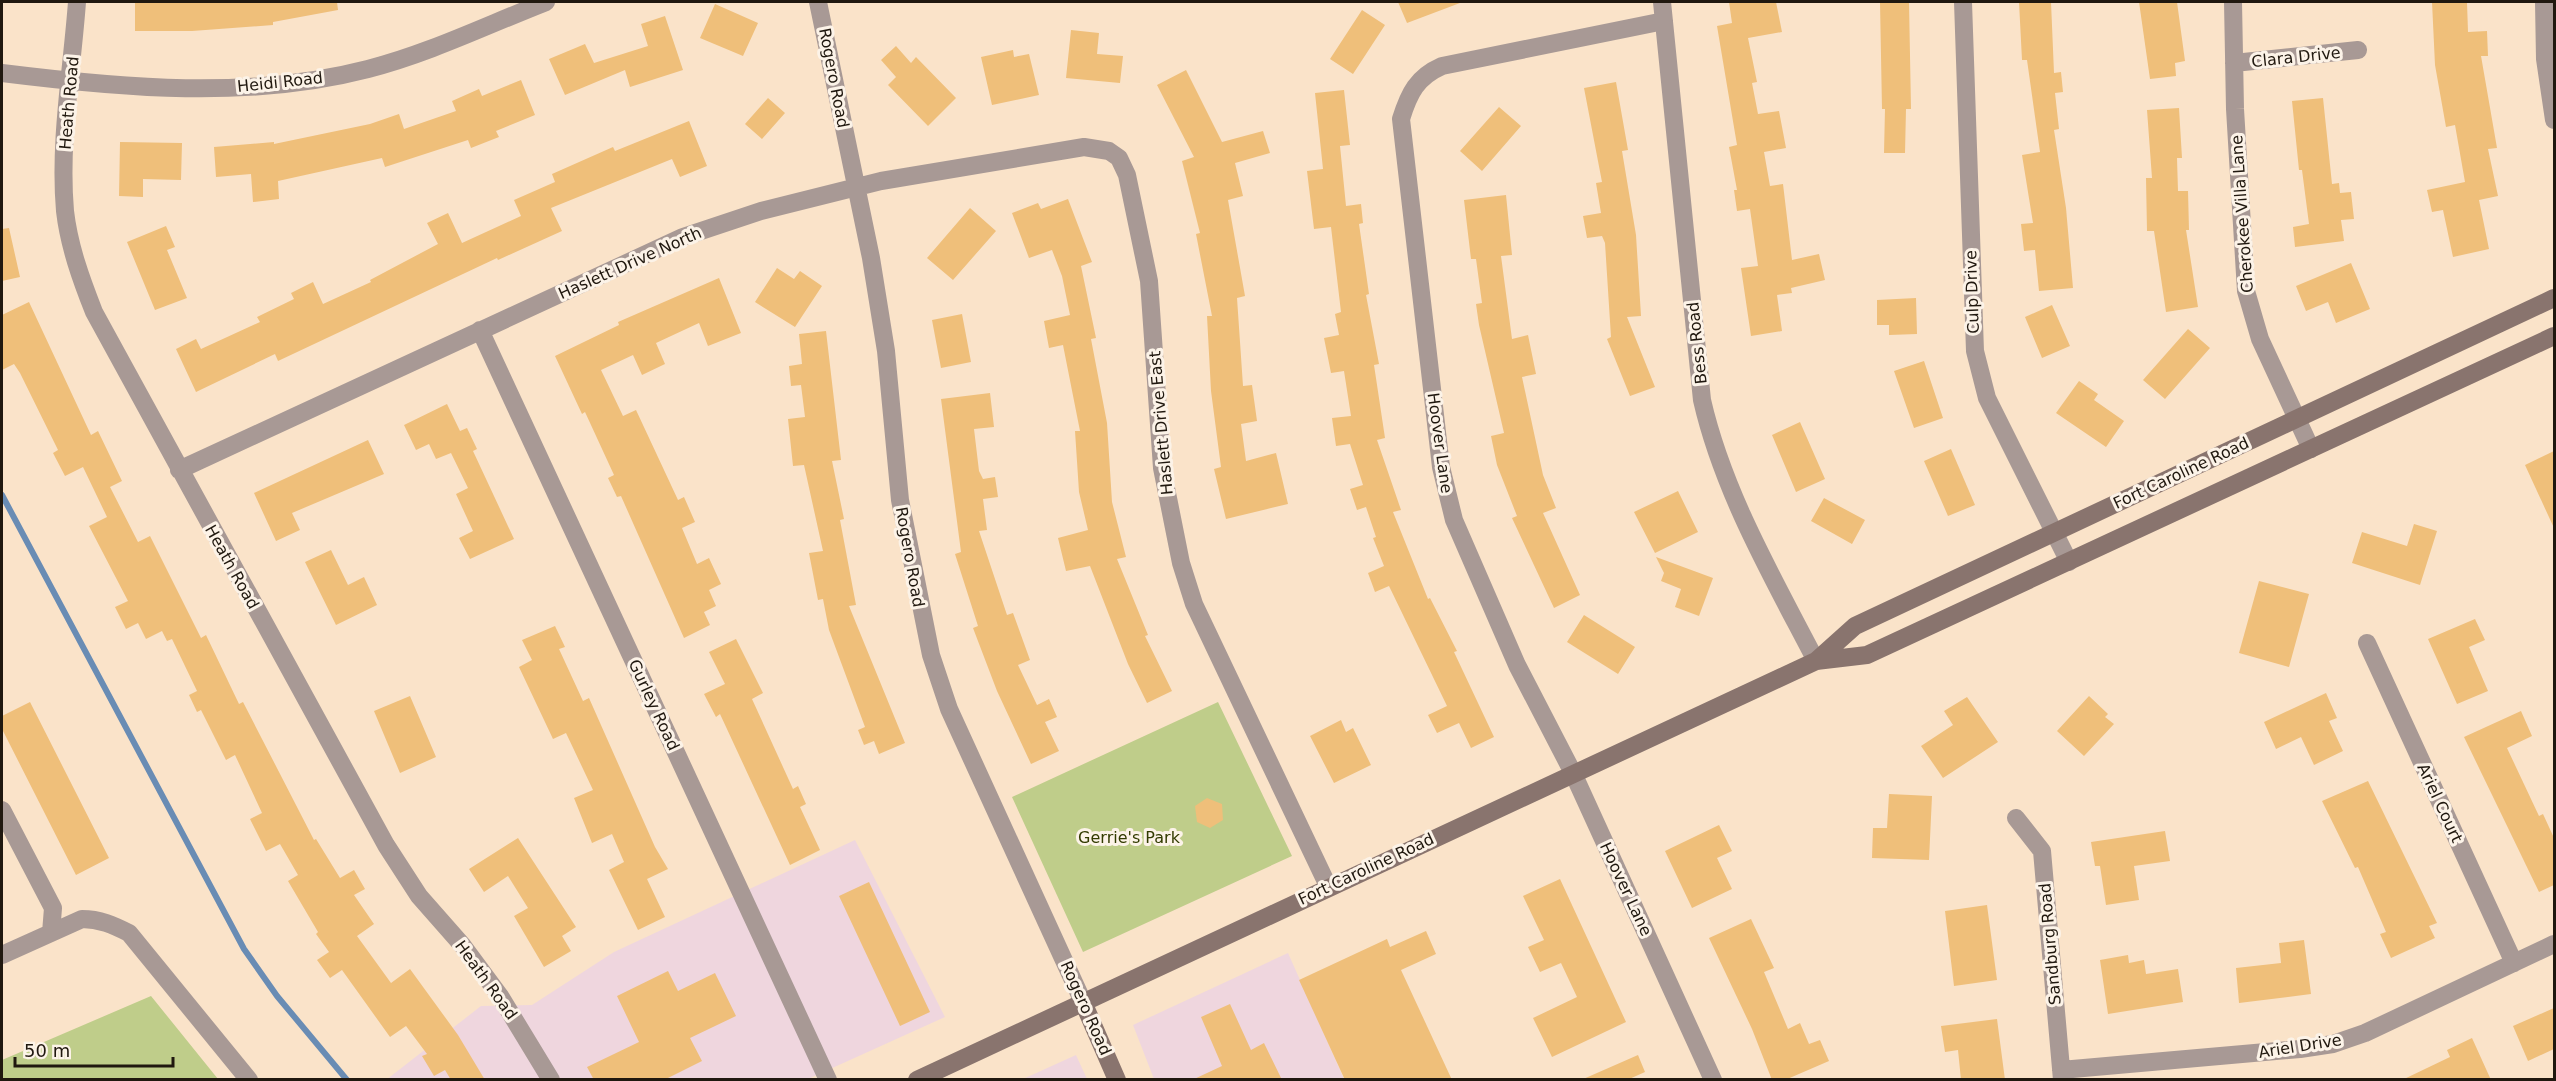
<svg xmlns="http://www.w3.org/2000/svg" width="2556" height="1081" font-family="'DejaVu Sans',sans-serif">
<style>
.commercial{fill:#efd6de}
.green{fill:#bfcd8a}
.lines{fill:none;stroke-linecap:round;stroke-linejoin:round}
.stream{stroke:#698cb4;stroke-width:6}
.building{fill:#efbf7a}
.street{stroke:#a89995;stroke-width:18}
.secondary{stroke:#89746e;stroke-width:18}
.labels{text-anchor:middle;dominant-baseline:central;stroke-width:6;stroke-linejoin:round;paint-order:stroke}
.street-label{font-size:16px;fill:#20180f;stroke:#fcf3e8}
.park-label{font-size:16px;fill:#323b00;stroke:#fcf3e8}
</style>
<rect width="100%" height="100%" fill="#fae3c9"/>
<path class="commercial" d="M855 840 945 1017 808 1079 386 1080 481 1006 532 1005 614 952Z
M1288 953 1344 1079H1154L1133 1025Z
M1076 1055 1087 1079H1023Z"/>
<path class="green" d="M1218 702 1292 856 1083 952 1012 797Z
M151 996 218 1079H2V1060Z"/>
<g class="lines">
<path class="stream" d="M2 495 244 949 277 996 347 1080"/>
</g>
<path class="building" d="M135 2H337L338 10 273 22V25L192 31H135Z
M1398 2H1459L1460 3 1407 23Z
M1729 2H1776L1782 32 1748 38 1757 82 1752 83 1758 114 1779 111 1786 148 1764 152 1770 186 1783 184 1792 260 1819 254 1825 280 1791 288 1792 293 1777 295 1782 331 1751 336 1741 268 1758 266 1750 209 1737 211 1734 190H1737L1729 147 1737 145 1717 26 1732 23Z
M1880 2H1909L1911 109H1906L1905 153H1884L1885 109H1882Z
M2019 2H2051L2054 73 2061 72 2063 92 2055 93 2059 129 2054 130 2066 208 2073 288 2039 291 2035 250 2024 251 2021 224 2033 223 2022 155 2040 152 2027 60H2022Z
M2139 2H2177L2185 61 2175 63 2176 76 2150 79Z
M2432 2H2467L2468 32 2487 31 2488 56H2481L2497 148 2488 149 2498 196 2479 200 2489 249 2453 257 2443 210 2432 212 2427 190 2465 182 2455 125 2446 127 2435 65Z
M715 4 758 23 743 56 700 38Z
M1362 10 1385 25 1353 74 1330 59Z
M665 16 683 70 630 87 625 70 565 95 549 59 585 44 594 63 648 46 641 24Z
M1071 30 1099 33 1097 54 1123 56 1120 83 1066 78Z
M896 46 911 63 916 57 956 98 928 126 888 85 896 77 881 60Z
M1013 50 1014 57 1029 54 1039 95 992 105 981 57Z
M1186 70 1222 142 1263 131 1270 153 1235 163 1243 196 1228 200 1245 296 1237 298 1243 386 1252 385 1257 421 1241 424 1246 461 1276 453 1288 504 1226 519 1214 469 1221 467 1211 391 1207 316H1212L1196 234 1200 233 1182 161 1194 157 1157 85Z
M521 80 535 115 496 131 499 137 471 148 468 140 385 167 382 158 278 181 279 199 253 202 251 174 216 177 214 147 274 142V144L370 124 399 114 404 129 456 111 452 101 479 89 482 96Z
M1616 82 1628 150 1622 151 1636 235 1641 316 1627 317 1655 387 1630 396 1607 339 1611 337 1605 243 1602 236 1587 238 1583 216 1601 213 1596 183 1602 182 1584 88Z
M1344 90 1350 145 1340 146 1346 206 1361 204 1363 223 1359 224 1369 294 1366 295 1379 364 1374 365 1385 438 1377 440 1401 510 1393 512 1428 599 1430 598 1457 651 1454 652 1494 737 1471 748 1459 723 1437 733 1428 715 1447 706 1389 586 1375 592 1368 573 1384 566 1373 538 1376 537 1366 507 1357 510 1350 489 1363 485 1350 444 1336 446 1332 418 1351 416 1344 371 1331 373 1324 338 1339 335 1335 314 1341 312 1331 227 1314 229 1307 171 1323 169 1315 93Z
M768 98 785 113 762 139 745 124Z
M2323 98 2332 184 2339 183 2340 193 2351 192 2354 219 2341 220 2344 241 2295 247 2293 227 2309 224 2302 170H2299L2292 101Z
M1499 107 1521 126 1482 171 1460 151Z
M2179 108 2182 158H2177L2178 191H2188L2189 230H2186L2198 307 2166 312 2154 231H2147L2146 178H2152L2147 110Z
M689 121 707 166 680 177 672 159 551 208 562 231 498 260 497 258 278 361 275 354 196 392 176 349 196 339 201 349 260 322 257 317 294 299 291 293 313 282 323 304 371 282 370 280 438 244 427 223 448 213 462 243 521 216 514 200 555 182 552 174 613 147 615 151Z
M120 142 182 143 181 180 143 179V197L119 196Z
M1506 195 1512 255 1501 256 1512 339 1528 335 1536 374 1522 377 1543 475 1556 508 1543 513 1580 595 1554 608 1512 518 1517 516 1497 465 1491 436 1504 433 1479 325 1476 304 1482 303 1476 259H1471L1464 200Z
M1068 199 1092 262 1081 266 1096 338 1091 339 1107 423 1112 502 1126 557 1117 559 1148 635 1145 636 1172 691 1147 703 1128 664 1090 566 1066 571 1058 538 1088 530 1079 492 1075 431H1080L1063 345 1049 348 1044 321 1070 315 1062 276 1052 250 1029 258 1012 213 1038 203 1041 209Z
M970 208 996 231 953 280 927 258Z
M166 226 175 247 167 250 187 298 155 310 127 242Z
M9 228 20 277 2 281V229Z
M2351 263 2370 309 2336 323 2328 302 2306 311 2296 286Z
M777 268 794 279 800 271 822 286 795 327 755 302Z
M719 278 741 333 708 346 699 323 656 343 665 364 642 375 633 355 601 370 623 416 636 410 678 500 684 497 695 522 682 528 697 564 709 558 721 584 709 590 716 606 704 612 710 625 684 638 621 496 617 497 608 478 614 475 585 412 582 414 555 356 619 325 618 322Z
M1916 298 1917 334 1889 335V325H1877V300Z
M29 302 91 435 98 431 122 481 110 487 138 542 150 536 201 638 206 635 239 704 243 702 314 840 316 839 340 878 354 870 365 889 354 895 374 924 357 936 391 983 410 969 458 1035 485 1080H451L445 1070 434 1076 422 1056 427 1054 406 1026 390 1037 342 970 330 978 317 960 329 952 316 934 318 932 288 881 298 875 280 844 266 851 250 819 262 813 235 755 226 760 201 710 197 712 189 695 197 691 172 639 167 641 162 631 146 639 138 623 126 629 115 607 128 601 89 526 107 517 83 467 65 476 53 453 58 450 20 373 14 364 2 370V315Z
M2052 305 2070 346 2042 358 2025 317Z
M962 314 971 362 941 368 932 320Z
M2188 329 2210 348 2165 399 2143 380Z
M826 331 841 460 832 461 844 519 840 520 856 605 849 606 905 743 879 754 874 741 864 745 858 730 865 727 829 630 823 599 818 600 809 553 823 551 804 465 793 466 788 419 805 417 801 385 791 386 789 366 802 364 799 334Z
M1924 361 1943 418 1914 428 1894 371Z
M2079 381 2098 394 2094 400 2124 421 2106 447 2056 413Z
M990 393 994 427 974 429 979 471 983 479 995 477 998 497 983 499 987 530 979 531 1007 615 1013 613 1030 660 1018 665 1037 705 1049 699 1057 717 1045 722 1059 751 1031 764 997 691 973 628 978 626 955 554 961 552 941 399Z
M447 404 460 431 467 428 477 449 473 451 514 539 470 559 459 538 473 531 456 494 468 488 451 453 436 459 429 444 416 450 404 425Z
M1800 422 1825 479 1796 492 1772 435Z
M368 440 384 474 292 513 300 530 276 541 254 493Z
M1951 449 1975 505 1948 516 1924 461Z
M2554 451V528L2525 465Z
M1678 491 1698 532 1655 553 1634 512Z
M1824 498 1865 520 1852 544 1811 521Z
M2414 524 2437 531 2420 585 2352 563 2362 532 2407 546Z
M331 550 348 585 364 577 377 605 336 625 305 562Z
M1656 557 1713 578 1699 616 1675 607 1681 589 1661 581 1664 573Z
M2259 581 2309 594 2289 667 2239 653Z
M1584 615 1635 647 1618 674 1567 642Z
M2475 619 2485 640 2469 647 2488 691 2457 704 2428 639Z
M555 626 565 647 559 649 583 701 589 698 655 847 668 869 647 879 665 917 638 930 609 870 624 862 612 834 592 843 574 798 593 790 566 733 553 739 519 667 532 660 522 640Z
M736 639 763 693 752 699 793 789 798 786 806 804 800 807 820 850 790 865 720 714 716 717 704 694 725 684 709 652Z
M2326 693 2337 718 2329 721 2343 751 2314 765 2301 737 2276 749 2264 722Z
M410 696 436 757 400 773 374 711Z
M2089 696 2108 714 2105 717 2114 724 2084 756 2057 731Z
M1967 697 1998 742 1943 778 1921 746 1953 725 1944 711Z
M30 702 109 858 76 875 2 729V716Z
M2521 711 2532 736 2507 748 2539 816 2543 814 2554 838V885L2539 892 2464 737Z
M1341 720 1346 732 1353 728 1371 765 1334 783 1310 736Z
M2368 781 2437 923 2429 926 2435 938 2391 958 2380 934 2386 932 2358 867 2355 868 2322 801Z
M1889 794 1932 796 1929 860 1872 858 1873 828H1887Z
M1207 798 1222 804 1223 820 1210 828 1197 822 1195 806Z
M1719 825 1732 851 1717 858 1732 889 1692 908 1665 851Z
M2165 831 2170 861 2134 866 2139 900 2106 905 2100 866H2095L2091 842Z
M518 838 576 927 562 936 571 951 544 967 514 916 528 908 508 876 484 892 469 869Z
M1560 879 1626 1022 1552 1057 1533 1018 1577 997 1561 963 1540 972 1528 947 1544 940 1523 896Z
M869 882 930 1012 900 1026 839 896Z
M1987 905 1997 980 1954 986 1945 911Z
M1751 919 1774 968 1764 972 1788 1029 1800 1023 1809 1044 1820 1040 1829 1061 1785 1080H1772L1752 1029 1709 938Z
M1426 931 1436 954 1401 970 1452 1080H1345L1299 980 1387 939 1390 947Z
M2304 940 2311 994 2239 1003 2236 968 2281 963 2279 943Z
M2128 955 2129 963 2144 960 2146 974 2178 969 2183 1002 2108 1014 2100 960Z
M668 971 678 991 715 973 736 1016 690 1038 702 1061 664 1080H594L587 1067 639 1042 617 996Z
M1230 1004 1251 1050 1264 1043 1282 1080H1192L1222 1066 1201 1017Z
M2554 1008V1049L2528 1061 2513 1026Z
M1997 1019 2005 1080H1961L1958 1050 1945 1052 1941 1026Z
M2472 1038 2491 1080H2402L2450 1057 2447 1050Z
M1638 1055 1645 1072 1627 1080H1581Z"/>
<g class="lines">
<path class="street" d="M77 2C72 70 59 142 65 211 69 246 81 279 94 312L386 845 419 896 463 946 500 996 551 1080
M818 2 871 258 886 351 900 500 931 655 949 709 1083 1002
M1662 2 1702 400C1723 492 1773 578 1816 661
M1963 2 1975 351 1987 398 2069 562
M2233 2 2235 109 2246 291 2260 339 2311 449
M2544 2 2545 59 2554 120
M1664 21 1442 66C1417 77 1409 93 1401 119L1441 467 1454 520 1517 665 1573 773 1713 1080
M2234 63 2358 50
M2 73C122 88 249 100 368 69 430 53 487 25 546 2
M480 330 828 1080
M179 470 683 237 761 211 881 181 1084 147 1109 151 1119 158 1127 175 1149 281 1162 468 1181 563 1194 604 1328 886
M2367 643 2514 963
M2 810 53 908 51 933
M2016 818 2042 851 2062 1080
M2 955 82 919C100 919 113 925 129 933L249 1080
M2061 1070 2300 1049 2333 1044 2365 1033 2554 944"/>
<path class="secondary" d="M1816 661 1867 655 2554 336
M1083 1002 1117 1080
M917 1080 1816 661 1855 626 2554 298"/>
</g>
<g class="labels">
<g class="street-label">
<text transform="translate(2296 57) rotate(-6)">Clara Drive</text>
<text transform="translate(834 78) rotate(79)">Rogero Road</text>
<text transform="translate(280 82) rotate(-6)">Heidi Road</text>
<text transform="translate(69 103) rotate(-85)">Heath Road</text>
<text transform="translate(2242 214) rotate(-94)">Cherokee Villa Lane</text>
<text transform="translate(630 263) rotate(-24)">Haslett Drive North</text>
<text transform="translate(1972 292) rotate(-92)">Culp Drive</text>
<text transform="translate(1697 343) rotate(-96)">Bess Road</text>
<text transform="translate(1161 423) rotate(-95)">Haslett Drive East</text>
<text transform="translate(1440 443) rotate(82)">Hoover Lane</text>
<text transform="translate(2181 473) rotate(-25)">Fort Caroline Road</text>
<text transform="translate(910 557) rotate(80)">Rogero Road</text>
<text transform="translate(232 567) rotate(61)">Heath Road</text>
<text transform="translate(654 705) rotate(65)">Gurley Road</text>
<text transform="translate(2440 803) rotate(65)">Ariel Court</text>
<text transform="translate(1366 869) rotate(-25)">Fort Caroline Road</text>
<text transform="translate(1626 889) rotate(65)">Hoover Lane</text>
<text transform="translate(2050 944) rotate(-95)">Sandburg Road</text>
<text transform="translate(486 980) rotate(54)">Heath Road</text>
<text transform="translate(1086 1008) rotate(66)">Rogero Road</text>
<text transform="translate(2300 1046) rotate(-9)">Ariel Drive</text>
</g>
<g class="park-label">
<text x="1129" y="837">Gerrie's Park</text>
</g>
</g>
<rect width="2556" height="1081" fill="none" stroke="#20180f" stroke-width="6"/>
<path d="M15 1057v9h158v-9" fill="none" stroke="#20180f" stroke-width="3"/>
<text x="24" y="1057" font-size="18" fill="#20180f" stroke="#fcf3e8" stroke-width="4.5" paint-order="stroke">50 m</text>
</svg>
